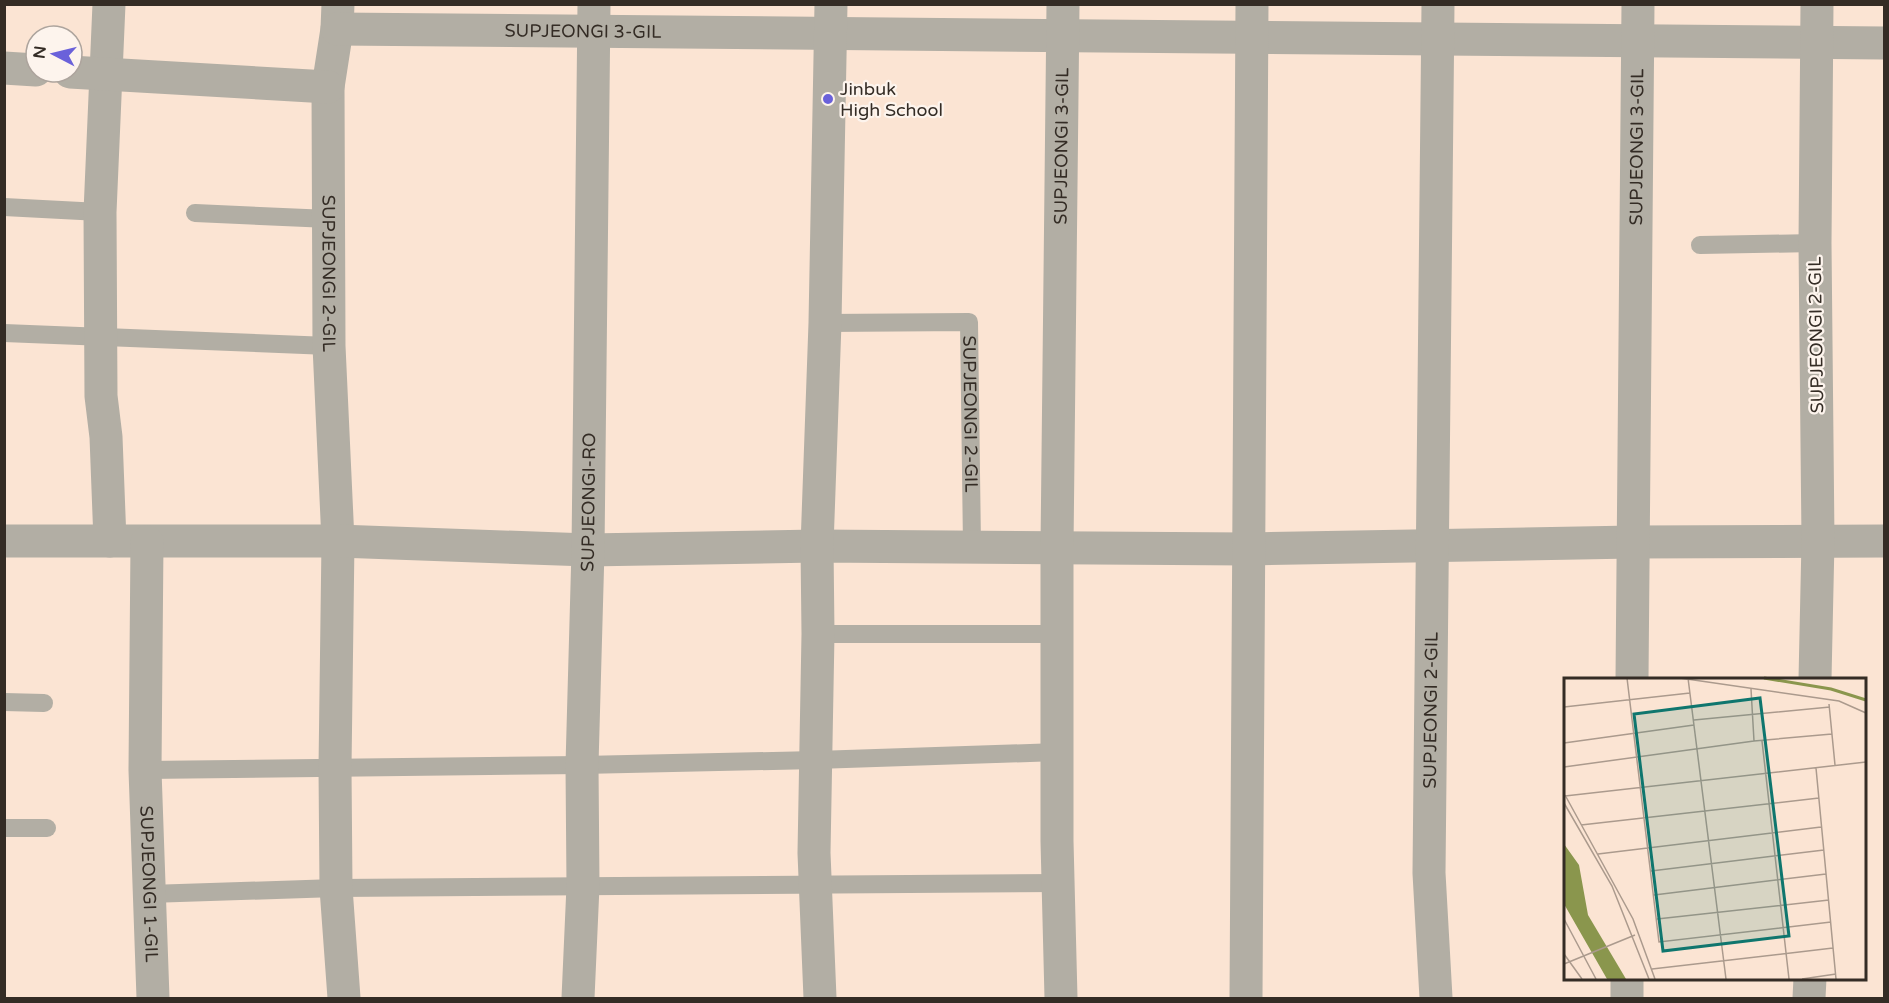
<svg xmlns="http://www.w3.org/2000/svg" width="1889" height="1003" font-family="'Varela Round',sans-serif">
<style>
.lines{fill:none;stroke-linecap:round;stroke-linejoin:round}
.service{stroke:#b2aea4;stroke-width:18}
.minor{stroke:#b2aea4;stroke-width:33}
.poi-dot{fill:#6a61da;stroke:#fdf4ed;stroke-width:2}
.labels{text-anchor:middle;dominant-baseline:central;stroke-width:4.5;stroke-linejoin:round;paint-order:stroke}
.street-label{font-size:18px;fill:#342c25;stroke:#fdf4ed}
.poi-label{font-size:18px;fill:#342c25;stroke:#fdf4ed;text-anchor:start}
.inset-river{fill:none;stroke:#8a964d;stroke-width:3}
.inset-road{fill:none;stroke:#ab9a8d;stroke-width:1.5}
.view{fill:#0f766e;fill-opacity:0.15;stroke:#0f766e;stroke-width:3}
.inset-edge{fill:none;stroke:#342c25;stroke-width:3}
</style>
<rect width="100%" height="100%" fill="#fbe4d3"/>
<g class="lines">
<g class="service">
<path d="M4 207 100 212"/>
<path d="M195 213 329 219"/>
<path d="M1700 245 1815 243"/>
<path id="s1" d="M825 323 969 322 972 546"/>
<path d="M4 333 329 346"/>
<path d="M818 634H1058"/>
<path d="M4 702 44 703"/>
<path d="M145 770 582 765 816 760 1058 752"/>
<path d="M4 828H47"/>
<path d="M149 894 336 888 1058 883"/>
</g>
<g class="minor">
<path d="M109 4 100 212 101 396 106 437 110 541"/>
<path id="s2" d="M338 4 337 29 328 87 329 346 338 541 335 768 336 888 344 998"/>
<path id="s3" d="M337 29 1884 43"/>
<path d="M4 68 36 70"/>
<path d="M70 72 328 87"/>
<path d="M4 541H338L588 550 817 546 1249 549 1633 542 1884 541"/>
<path id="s4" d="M147 542 145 770 153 998"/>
<path id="s5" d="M1632 679 1638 4"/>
<path d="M1815 679 1818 541 1815 243 1817 4"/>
<path id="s6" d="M578 998 583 886 582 765 588 550 594 4"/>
<path d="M820 998 814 853 818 634 817 546 825 323 831 4"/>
<path id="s7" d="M1061 998 1057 841V547L1063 4"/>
<path d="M1246 998 1252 4"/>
<path id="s8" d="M1436 998 1429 873 1438 4"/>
<path d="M1627 998V978"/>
<path d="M1809 998 1810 978"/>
</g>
</g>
<circle class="poi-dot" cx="828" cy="99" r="6"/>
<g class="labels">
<g class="street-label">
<text stroke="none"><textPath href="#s3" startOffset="246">SUPJEONGI 3-GIL</textPath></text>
<text stroke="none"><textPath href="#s7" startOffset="852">SUPJEONGI 3-GIL</textPath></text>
<text stroke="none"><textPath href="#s5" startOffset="532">SUPJEONGI 3-GIL</textPath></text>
<text stroke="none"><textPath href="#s2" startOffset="270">SUPJEONGI 2-GIL</textPath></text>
<text transform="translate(1816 335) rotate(-91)">SUPJEONGI 2-GIL</text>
<text stroke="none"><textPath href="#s1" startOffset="236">SUPJEONGI 2-GIL</textPath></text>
<text stroke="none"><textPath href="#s6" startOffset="496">SUPJEONGI-RO</textPath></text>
<text stroke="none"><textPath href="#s8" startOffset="288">SUPJEONGI 2-GIL</textPath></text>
<text stroke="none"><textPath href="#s4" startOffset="342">SUPJEONGI 1-GIL</textPath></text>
</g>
<g class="poi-label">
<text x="840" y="89">Jinbuk<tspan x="840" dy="21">High School</tspan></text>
</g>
</g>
<g transform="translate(1564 678)">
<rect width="302" height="302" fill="#fbe4d3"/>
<path d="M0 166 15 187 24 237 62 301H43L0 226Z" fill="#8a964d"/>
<path class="inset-river" d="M200 0 267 11 302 22"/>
<path class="inset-road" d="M63 0 95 264 267 244M116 0 275 23 302 35M124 0 162 301M187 11 190 63M265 26 271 87M0 29 126 15M130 42 266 29M198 63 225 301M0 65 130 47M0 89 190 63 268 56M252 90 272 301M1 117 69 241 91 301M1 118 302 84M0 125 48 208 85 301M17 147 255 120M34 176 257 149M87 193 260 172M90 217 262 196M0 241 32 301M93 241 265 222M0 276 18 301M0 286 71 257M88 291 269 270M238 301 272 296"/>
<path class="view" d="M196 20 225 258 99 273 70 36Z"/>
<rect width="302" height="302" class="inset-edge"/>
</g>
<rect width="1889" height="1003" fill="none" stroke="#342c25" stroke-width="12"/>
<g transform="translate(54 54) rotate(277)"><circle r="28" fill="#fdf4ed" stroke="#ada49d" stroke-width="1.5"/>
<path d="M0-4.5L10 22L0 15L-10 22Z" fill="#6a61da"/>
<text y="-9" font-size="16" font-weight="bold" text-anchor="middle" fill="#342c25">N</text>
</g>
</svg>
